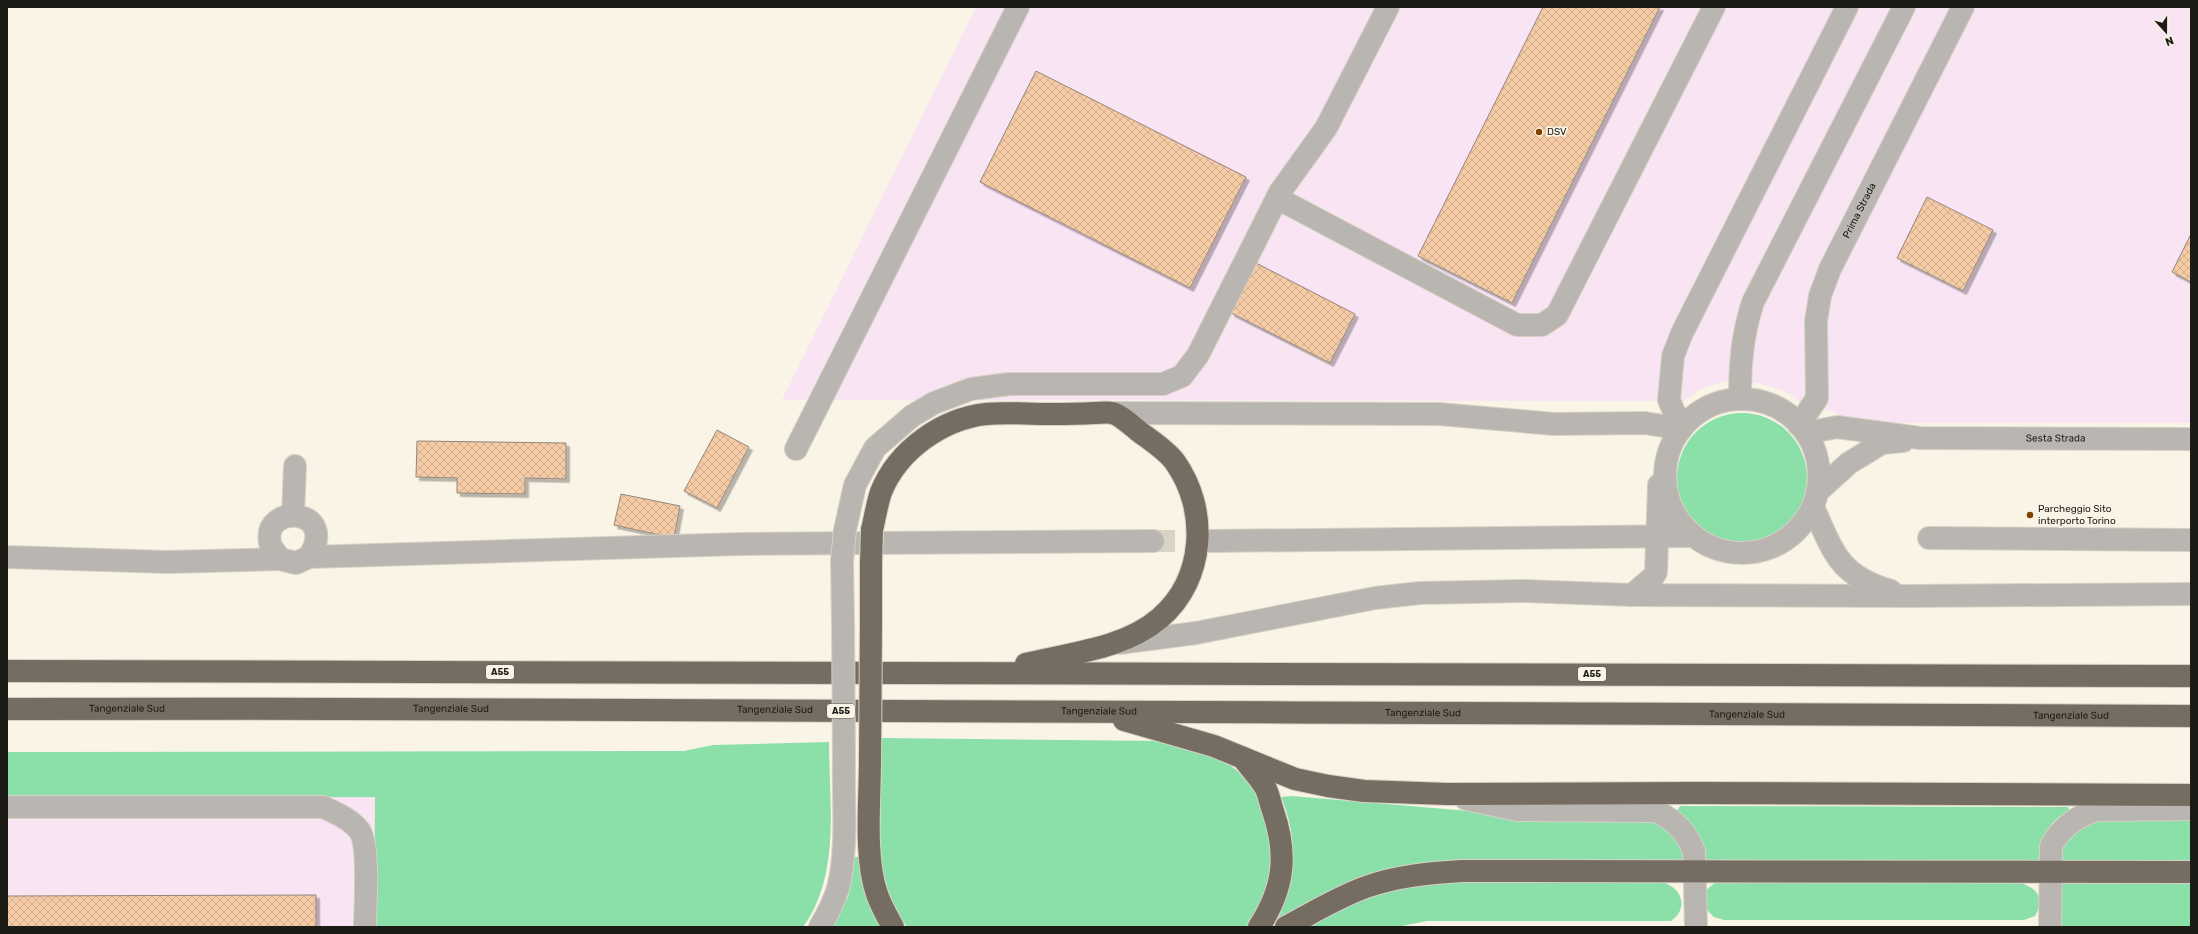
<svg xmlns="http://www.w3.org/2000/svg" width="2198" height="934" font-family="Rubik,sans-serif">
<style>
.industrial{fill:#f8e4f3}
.grass{fill:#8bdfa8}
.building{fill:url(#building-cross-hatch);stroke:#91867d;filter:url(#shadow)}
.lines{fill:none;stroke-linecap:round;stroke-linejoin:round}
.minor-tunnel{stroke:#d9d3c7;stroke-width:22;stroke-dasharray:22 11;stroke-linecap:butt}
.minor-casing{stroke:#d7d1c5;stroke-width:24}
.highway-casing{stroke:#d7d1c5;stroke-width:24}
.minor{stroke:#b9b5b0;stroke-width:22}
.highway{stroke:#756d62;stroke-width:22}
.minor-bridge-casing{stroke:#d7d1c5;stroke-width:24;stroke-linecap:butt}
.highway-bridge-casing{stroke:#d7d1c5;stroke-width:24;stroke-linecap:butt}
.minor-bridge{stroke:#b9b5b0;stroke-width:22}
.highway-bridge{stroke:#756d62;stroke-width:22}
.poi-dot{fill:#814400;stroke:#faf4e6;stroke-width:1.5}
.labels{text-anchor:middle;dominant-baseline:central;stroke-width:3.5;stroke-linejoin:round;paint-order:stroke}
.shield{fill:#faf4e6;stroke:#5f5c54;stroke-width:1}
.shield-label{font-size:9px;font-weight:bold;fill:#1d1b16}
.poi-label{font-size:10px;fill:#1d1b16;stroke:#faf4e6;text-anchor:start}
.street-label{font-size:10px;fill:#1d1b16;stroke:#faf4e6}
</style>
<defs>
<pattern id="building-cross-hatch" width="8" height="8" patternUnits="userSpaceOnUse"><rect width="8" height="8" fill="#f5cba5"/><path d="M0 0l8 8M0 8l8-8" fill="none" stroke="#d2ae8d"/></pattern>
<filter id="shadow"><feDropShadow dx="3.5" dy="3.5" stdDeviation="0" flood-color="#0004"/></filter>
</defs>
<rect width="100%" height="100%" fill="#faf4e6"/>
<path class="industrial" d="M976 7H2191V423H1849L1833 411 1806 406 1784 391 1759 383 1724 381 1701 389 1683 401 782 400Z
M375 797 374 927H7V798Z"/>
<path class="grass" d="M1677 478a65 65 0 1 1 130 0a65 65 0 1 1-130 0Z
M882 738 1162 741C1186 745 1216 753 1235 769 1243 776 1250 784 1255 792 1269 814 1276 863 1269 887 1264 901 1255 916 1247 927H907C889 898 884 883 880 849Z
M829 742C829 804 841 874 803 927H374L375 797 7 798V752L684 751 713 745Z
M1292 796 1516 815H1641L1667 825 1684 853V861L1460 860C1390 864 1333 881 1276 923 1296 882 1299 839 1281 797Z
M1680 806 2068 807 2070 810C2048 821 2041 838 2039 861L1704 860C1703 838 1695 823 1677 811Z
M2191 816V861H2059L2065 837 2097 818Z
M854 857H859L865 894 880 927H832L848 897Z
M1722 881 2020 883C2038 888 2045 898 2035 916L2024 920H1724L1714 917 1704 907 1706 890 1715 883Z
M2060 881 2191 882V927H2060Z
M1457 882 1665 883C1683 890 1688 909 1671 921H1427L1397 927H1309C1325 919 1341 908 1358 901 1390 888 1423 885 1457 882Z"/>
<path class="building" d="M1543 7H1660L1512 303 1418 256Z
M1036 71 1246 177 1190 288 980 182Z
M1927 197 1993 230 1963 291 1897 258Z
M2191 234V282L2172 272Z
M1256 263 1355 314 1330 363 1231 313Z
M717 430 749 447 717 508 684 491Z
M417 441 566 443V479L525 478V494L457 493V478L416 477Z
M621 494 680 506 674 538 614 525Z
M316 895V927H7V896Z"/>
<g class="lines">
<path class="minor-tunnel" d="M1153 541H1210"/>
<g class="minor-casing">
<g id="minor">
<path d="M1277 198 1517 325H1542L1557 315 1714 7"/>
<path d="M1740 399C1740 364 1742 336 1753 302L1904 7"/>
<circle cx="1742" cy="476" r="77"/>
<path d="M1113 413 1439 414 1554 424 1645 423 1681 429"/>
<path id="s1" d="M1799 425 1817 398 1816 321 1820 296 1830 269 1963 7"/>
<path d="M1681 429 1669 400 1673 356 1682 333 1847 7"/>
<path id="s2" d="M1806 433 1837 427 1920 438 2191 439"/>
<path d="M796 449 1018 7"/>
<path d="M1817 492 1849 463 1882 443 1903 441"/>
<path d="M1813 507C1834 553 1838 575 1891 591"/>
<path d="M293 514 295 466"/>
<path d="M845 530 855 485 875 448 912 416 934 403 971 389 1009 384H1163L1182 376 1198 355 1280 192 1326 128 1388 7"/>
<path d="M1929 538 2191 540"/>
<path d="M1210 541 1693 536"/>
<path d="M7 557 167 562 280 559"/>
<path d="M309 557C340 508 262 502 270 543 271 548 277 554 280 559L296 563 309 557 740 544 1153 541"/>
<path d="M842 561 843 622"/>
<path d="M1632 595 1653 577 1656 572 1659 485"/>
<path d="M1119 643 1196 633 1375 598 1420 593 1523 591 1632 595 1910 596 2191 594"/>
<path d="M1466 799 1518 810 1656 811C1675 820 1687 832 1694 852L1696 927"/>
<path d="M7 807H323C336 813 350 819 359 830 370 844 365 907 365 927"/>
<path d="M820 927C827 915 834 902 838 888 848 851 843 800 844 761"/>
<path d="M2050 927 2051 846C2061 827 2077 816 2097 810L2191 809"/>
</g>
</g>
<g class="highway-casing">
<g id="highway">
<path d="M872 530C875 517 877 504 881 492 898 450 942 419 986 414 1005 412 1026 414 1045 414 1062 414 1078 414 1094 413 1100 413 1107 412 1112 413 1121 415 1133 427 1141 433 1152 441 1167 451 1175 462 1209 510 1205 579 1160 618 1124 649 1070 653 1026 664"/>
<path d="M871 562V622"/>
<path d="M7 671 2191 676"/>
<path id="s3" d="M7 709C735 707 1463 715 2191 716"/>
<path d="M1124 720 1214 746 1295 779 1328 786 1364 791 1447 794 1694 793 2191 795"/>
<path d="M1243 758C1250 768 1259 777 1265 787 1269 794 1270 803 1273 811 1288 855 1284 888 1259 927"/>
<path d="M870 761C870 800 864 858 877 894 881 906 887 916 893 927"/>
<path d="M1286 927C1312 913 1338 897 1366 887 1397 876 1429 873 1462 871L2191 872"/>
</g>
</g>
<use href="#minor" class="minor"/>
<use href="#highway" class="highway"/>
<g class="minor-bridge-casing">
<path id="minor-bridge" d="M842 561 845 530
M843 622 844 761"/>
</g>
<g class="highway-bridge-casing">
<path id="highway-bridge" d="M871 562 872 530
M870 761 871 622"/>
</g>
<use href="#minor-bridge" class="minor-bridge"/>
<use href="#highway-bridge" class="highway-bridge"/>
</g>
<g class="poi-dot">
<circle cx="1539" cy="132" r="4"/>
<circle cx="2030" cy="515" r="4"/>
</g>
<g class="labels">
<g class="shield">
<rect x="486" y="665" width="28" height="14" rx="3"/>
<rect x="1578" y="667" width="28" height="14" rx="3"/>
<rect x="827" y="704" width="28" height="14" rx="3"/>
</g>
<g class="shield-label">
<text x="500" y="672">A55</text>
<text x="1592" y="674">A55</text>
<text x="841" y="711">A55</text>
</g>
<g class="poi-label">
<text x="1547" y="132">DSV</text>
<text x="2038" y="509">Parcheggio Sito<tspan x="2038" dy="12">interporto Torino</tspan></text>
</g>
<g class="street-label">
<text stroke="none"><textPath href="#s1" startOffset="229">Prima Strada</textPath></text>
<text stroke="none"><textPath href="#s2" startOffset="251">Sesta Strada</textPath></text>
<text stroke="none"><textPath href="#s3" startOffset="444">Tangenziale Sud</textPath></text>
<text stroke="none"><textPath href="#s3" startOffset="120">Tangenziale Sud</textPath></text>
<text stroke="none"><textPath href="#s3" startOffset="768">Tangenziale Sud</textPath></text>
<text stroke="none"><textPath href="#s3" startOffset="1092">Tangenziale Sud</textPath></text>
<text stroke="none"><textPath href="#s3" startOffset="1416">Tangenziale Sud</textPath></text>
<text stroke="none"><textPath href="#s3" startOffset="1740">Tangenziale Sud</textPath></text>
<text stroke="none"><textPath href="#s3" startOffset="2064">Tangenziale Sud</textPath></text>
</g>
</g>
<rect width="2198" height="934" fill="none" stroke="#1d1b16" stroke-width="16"/>
<g transform="translate(2166 32) rotate(159)" stroke="#faf4e6" stroke-width="3" paint-order="stroke">
<path d="M0-3L7 15L0 10L-7 15Z" fill="#1d1b16"/>
<text y="-6" font-size="11" font-weight="bold" text-anchor="middle" fill="#1d1b16">N</text>
</g>
</svg>
